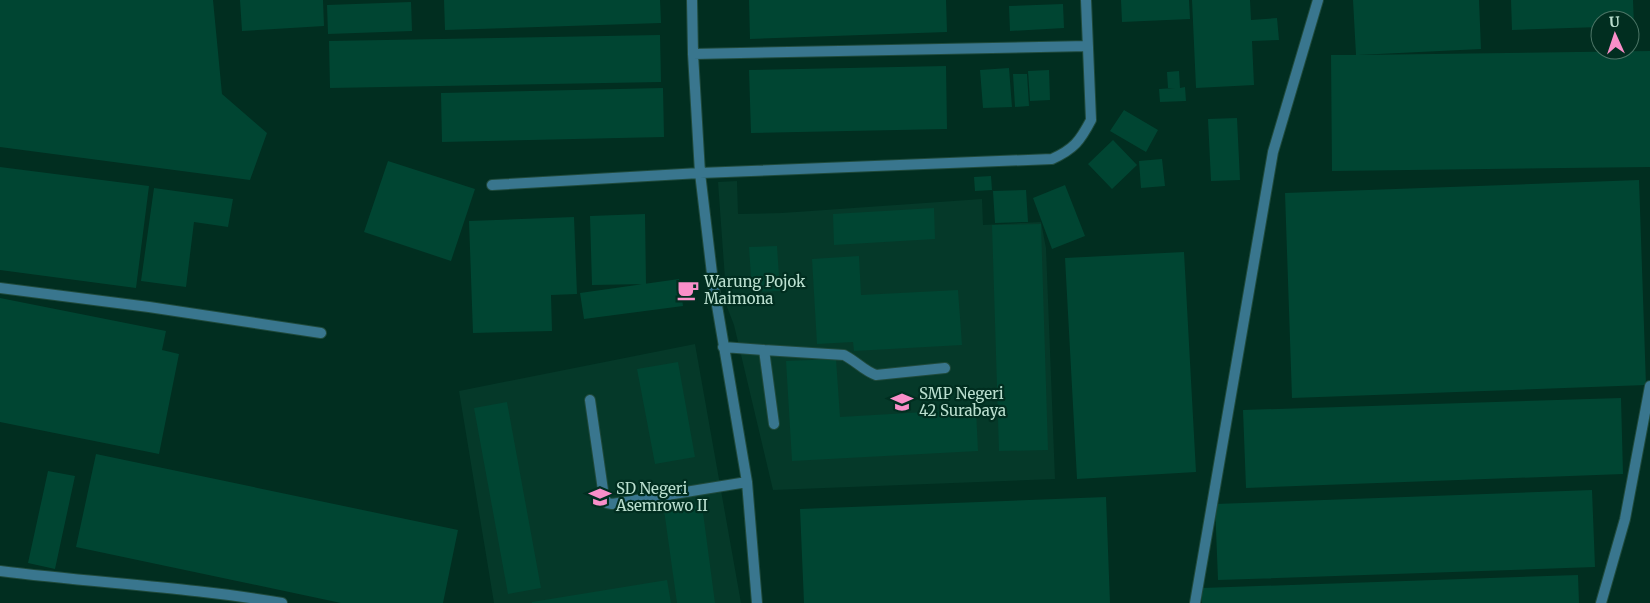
<svg xmlns="http://www.w3.org/2000/svg" width="1650" height="603" font-family="Merriweather,serif">
<style>
.built{fill:#053929}
.building{fill:#004532}
.lines{fill:none;stroke-linecap:round;stroke-linejoin:round}
.lane-casing{stroke:#1f4a3c;stroke-width:12}
.lane{stroke:#39768e;stroke-width:10}
.labels{text-anchor:middle;dominant-baseline:central;stroke-width:4.5;stroke-linejoin:round;paint-order:stroke}
.poi-label{font-size:15px;fill:#bbe0d0;stroke:#012e20;text-anchor:start}
</style>
<rect width="100%" height="100%" fill="#012e20"/>
<path class="built" d="M737 181 738 214 782 213 982 199 983 225 1041 222 1046 248 1055 479 773 490 734 325 727 307 718 182Z
M695 344 741 603H494L459 391Z"/>
<path class="building" d="M0 0H213L222 94 267 133 250 180 0 147Z
M240 0H323L324 26 242 31Z
M444 0H660L661 23 445 30Z
M749 0H946L947 32 750 39Z
M1121 0H1189L1190 19 1122 22Z
M1192 0H1250L1251 20 1277 18 1279 40 1252 41 1254 85 1196 88Z
M1353 0H1479L1481 49 1358 55 1650 51V167L1332 171 1331 55H1356Z
M1511 0H1633L1634 26H1630V20H1600V27L1512 30Z
M411 2 412 31 328 34 327 5Z
M1063 4 1064 28 1010 31 1009 6Z
M660 35 661 82 330 88 329 41Z
M946 66 947 129 751 133 749 70Z
M1009 68 1012 107 983 108 980 70Z
M1049 70 1050 100 1030 101 1028 71Z
M1179 71 1180 88 1185 87 1186 101 1160 102 1159 89 1175 88H1168L1167 72Z
M1013 74H1027L1029 106 1015 107Z
M663 88 664 137 442 142 441 93Z
M1124 110 1158 130 1146 152 1110 131Z
M1237 118 1240 180 1211 181 1208 119Z
M1113 140 1137 165 1112 189 1088 164Z
M1162 159 1165 186 1141 188 1139 161Z
M388 161 475 189 451 261 364 232Z
M0 167 149 186 136 288 0 270Z
M991 176 992 190 975 191 974 177Z
M1639 180 1646 385 1292 398 1285 193Z
M1065 185 1085 236 1052 249 1033 198Z
M154 188 233 199 228 227 194 222 186 287 141 281Z
M1026 190 1028 222 995 223 993 191Z
M934 208 935 239 834 245 833 214Z
M645 214 646 284 592 285 590 216Z
M574 217 577 294 551 295 552 331 473 333 469 221Z
M1041 224 1048 450 999 451 992 225Z
M777 246 780 291 752 292 749 247Z
M1184 252 1196 472 1077 479 1065 258Z
M859 256 861 295 958 290 962 345 854 351 853 342 817 344 812 259Z
M679 279 683 306 584 319 580 293Z
M0 298 166 331 162 350 179 354 159 454 0 422Z
M836 359 840 417 976 409 978 451 792 461 786 361Z
M678 362 695 457 655 464 637 369Z
M1621 398 1623 474 1246 488 1243 410Z
M507 402 541 588 508 594 474 408Z
M96 454 458 530 443 603H341L76 547Z
M48 471 75 476 55 569 28 563Z
M1592 490 1595 567 1218 580 1215 504Z
M1106 497 1110 603H804L800 509Z
M702 505 715 603H677L664 510Z
M1578 575 1579 603H1202V588Z
M667 580 671 603H532V602Z"/>
<g class="lines">
<g class="lane-casing">
<path id="lane" d="M692 0 693 54 700 173 713 282 747 482 757 603
M693 54 1088 46
M492 185 700 173 1052 159C1074 149 1080 141 1091 120L1086 0
M0 288 149 307 321 333
M723 347 764 350 774 424
M764 350 844 355C856 361 864 371 876 375L945 368
M590 400 604 497 607 503 612 504 747 482
M0 571C94 583 189 587 282 603
M1195 603 1273 152 1318 0
M1601 603 1625 519 1650 386"/>
</g>
<use href="#lane" class="lane"/>
</g>
<defs>
<g id="cafe-bare" transform="scale(1.725)"><path d="M-5.5-4.5H6V0H3Q3 3.5 0 3.5H-2.5Q-5.5 3.5-5.5 0ZM3-3.2v2h1.7v-2ZM-6 4.5H4V6H-6Z" fill="#f98fc9" stroke="#012e20" stroke-width="2.5" paint-order="stroke"/></g>
<g id="school-bare" transform="scale(1.725)"><path d="M0-5L7-2L0 1L-7-2ZM-4 1L0 2.5L4 1V4Q0 6-4 4Z" fill="#f98fc9" stroke="#012e20" stroke-width="2.5" paint-order="stroke"/></g>
</defs>
<g fill-rule="evenodd">
<use href="#cafe-bare" x="688" y="290"/>
<use href="#school-bare" x="902" y="402"/>
<use href="#school-bare" x="600" y="497"/>
</g>
<g class="labels">
<g class="poi-label">
<text x="704" y="281">Warung Pojok<tspan x="704" dy="17">Maimona</tspan></text>
<text x="919" y="393">SMP Negeri<tspan x="919" dy="17">42 Surabaya</tspan></text>
<text x="616" y="488">SD Negeri<tspan x="616" dy="17">Asemrowo II</tspan></text>
</g>
</g>
<g transform="translate(1615 35) rotate(357)"><circle r="24" fill="#012e20" stroke="#4b7566"/>
<path d="M0-4L9 19L0 12L-9 19Z" fill="#f98fc9"/>
<text y="-8" font-size="14" font-weight="bold" text-anchor="middle" fill="#bbe0d0">U</text>
</g>
</svg>
